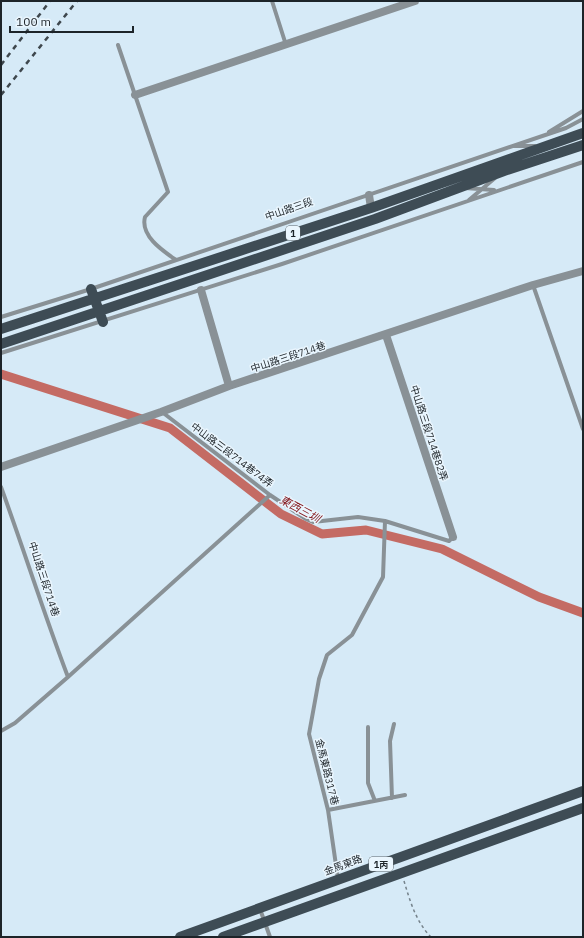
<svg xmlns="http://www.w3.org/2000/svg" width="584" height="938" font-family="'IBM Plex Sans','Noto Sans TC',sans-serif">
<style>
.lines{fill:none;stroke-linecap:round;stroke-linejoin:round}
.canal{stroke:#c46b64;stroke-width:9}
.path{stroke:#75828b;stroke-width:1.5;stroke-dasharray:3 3;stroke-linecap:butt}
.lane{stroke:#899196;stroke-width:4}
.street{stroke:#899196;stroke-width:8}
.primary{stroke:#3e4c55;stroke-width:10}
.rail{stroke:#3e474d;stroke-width:2.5;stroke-dasharray:5 5;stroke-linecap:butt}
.labels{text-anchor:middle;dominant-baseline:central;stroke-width:3;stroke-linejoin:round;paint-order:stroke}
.shield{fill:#eaf6fe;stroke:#5a6369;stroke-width:1}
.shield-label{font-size:9px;font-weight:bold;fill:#1d2429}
.street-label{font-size:10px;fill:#1d2429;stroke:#eaf6fe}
.water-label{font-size:11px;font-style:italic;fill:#83151a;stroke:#eaf6fe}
</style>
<rect width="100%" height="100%" fill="#d6eaf7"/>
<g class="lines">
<path class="canal" d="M1 374 170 428 281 514 322 534 366 530 442 549 539 597 583 613"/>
<path class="path" d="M404 881C410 901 416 922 431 937"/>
<path class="lane" d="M272 1 286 45
M118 45 168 192 145 217C140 236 163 251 176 260
M549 132 583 111
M514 146H535
M465 188 494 190
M469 200 495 178
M533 285 583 429
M1 317 91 289 566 128 583 119
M1 353 282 264 583 162
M162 412 270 495 306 519 313 522 358 517 385 521 449 541 453 537
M1 487C24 550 44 614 68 677
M368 727V783L375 801
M1 731 15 723 68 677 270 495
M392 798 390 741 394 724
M328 810 405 795
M338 879 328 810 309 734 319 679 327 655 352 635 383 577 385 521
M260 909 270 937"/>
<path class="street" d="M135 95 415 1
M369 195 371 208
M201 290 229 386
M386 335 453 537
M1 467 161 412 229 386 533 285 583 271"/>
<path class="primary" d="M91 289 103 322
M1 329 371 208 583 133
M1 344 375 219 504 171 583 145
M180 937 583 791
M223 937 583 808"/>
<path class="rail" d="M1 65 50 1
M1 95 77 1"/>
</g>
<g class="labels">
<g class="shield">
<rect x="286" y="226" width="14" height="14" rx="3"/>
<rect x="369" y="857" width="24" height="14" rx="3"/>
</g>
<g class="shield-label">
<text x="293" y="233">1</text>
<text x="381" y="864">1丙</text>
</g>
<g class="street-label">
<text transform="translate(289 209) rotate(-19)">中山路三段</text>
<text transform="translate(288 357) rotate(-18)">中山路三段714巷</text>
<text transform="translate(429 433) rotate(72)">中山路三段714巷82弄</text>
<text transform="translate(232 455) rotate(37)">中山路三段714巷74弄</text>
<text transform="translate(44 579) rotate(72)">中山路三段714巷</text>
<text transform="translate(327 772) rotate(76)">金馬東路317巷</text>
<text transform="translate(343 865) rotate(-20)">金馬東路</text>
</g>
<g class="water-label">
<text transform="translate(300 509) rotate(28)">東西三圳</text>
</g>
</g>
<rect width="584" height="938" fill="none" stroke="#1d2429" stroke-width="4"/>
<path d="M10 26v6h123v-6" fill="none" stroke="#1d2429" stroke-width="2"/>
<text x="16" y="26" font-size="12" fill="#1d2429" stroke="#eaf6fe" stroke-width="3" paint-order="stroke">100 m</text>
</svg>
